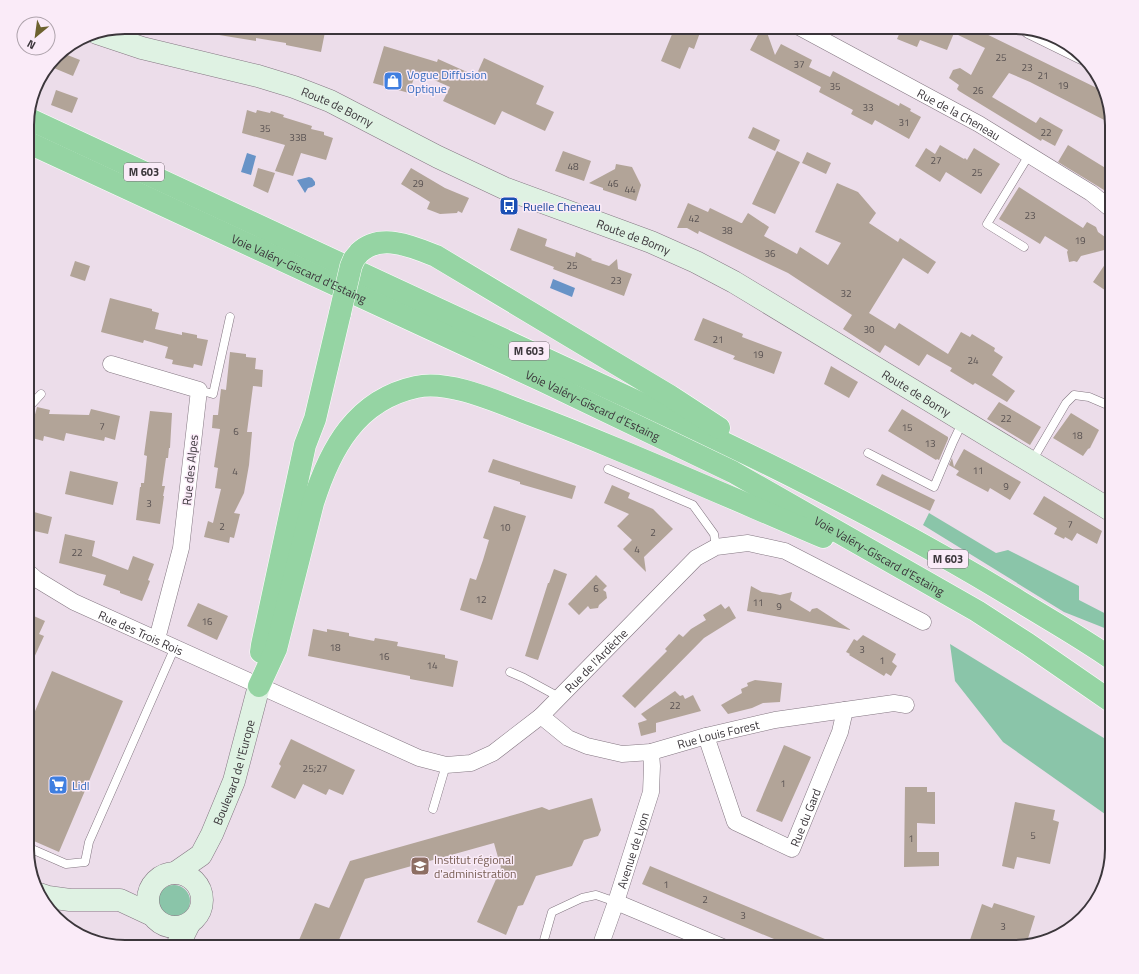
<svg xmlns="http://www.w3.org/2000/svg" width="1139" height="974" font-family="'Titillium Web',sans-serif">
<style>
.green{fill:#8ac5a9}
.water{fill:#6893c7}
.building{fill:#b2a498}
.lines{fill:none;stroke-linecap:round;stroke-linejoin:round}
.lane-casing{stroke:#847782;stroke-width:9}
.street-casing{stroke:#847782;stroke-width:17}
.secondary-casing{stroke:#847782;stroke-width:23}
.highway-casing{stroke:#fff;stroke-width:23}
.lane{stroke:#fff;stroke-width:8}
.street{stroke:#fff;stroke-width:16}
.secondary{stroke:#dff2e3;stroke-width:22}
.highway{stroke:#95d4a3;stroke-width:22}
.highway-bridge-casing{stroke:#fff;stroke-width:23;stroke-linecap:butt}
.highway-bridge{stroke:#95d4a3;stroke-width:22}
.labels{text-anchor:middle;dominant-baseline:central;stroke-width:3;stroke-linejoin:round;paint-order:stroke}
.number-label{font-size:10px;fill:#595252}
.shield{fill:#faebf8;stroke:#746c74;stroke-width:1}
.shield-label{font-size:11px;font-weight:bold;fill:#3b363b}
.shop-label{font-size:12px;fill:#366cbe;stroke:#faebf8;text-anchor:start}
.street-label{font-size:12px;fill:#3b363b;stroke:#faebf8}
.transit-label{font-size:12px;fill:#164399;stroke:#faebf8;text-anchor:start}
.education-label{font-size:12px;fill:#785e54;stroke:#faebf8;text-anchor:start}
.rim{fill:none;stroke:#3b363b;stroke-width:2}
</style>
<rect width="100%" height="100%" fill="#ecddea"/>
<path class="green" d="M929 513 996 553 1008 550 1079 586V600L1112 617V631L1064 612 923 525Z
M950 644 1112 743V819L1003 742 955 681Z
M158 901a16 16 0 1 1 32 0a16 16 0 1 1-32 0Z"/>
<path class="water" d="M247 153 256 156 251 175 241 172Z
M309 177 312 178 315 182V185L312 187 308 188 305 193 297 180Z
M553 279 575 288 572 297 550 288Z"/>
<path class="building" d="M213 27H299L325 32 321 52 286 45V43L256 38V41L213 34Z
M675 27H702L694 49 689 47 680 69 661 61Z
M762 27H765L775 55 781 44 812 60 809 67 830 77 833 71 899 106 900 103 911 109 910 111 921 117 909 139 875 120 872 125 851 114 853 110 819 92 821 87 750 50Z
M890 27H972L1105 92 1112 124 1030 82 1009 73 992 97 1036 123 1040 117 1063 130 1055 146 1042 139 1041 141 959 91 957 89 959 85 949 78 953 70 960 68 971 75 985 48 954 33 947 50 920 40 917 47 897 39 900 32 889 28Z
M384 46 437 62 438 59 476 76 484 58 544 86 536 104 554 112 545 131 502 111 495 125 443 101 450 87 416 72 409 93 373 83Z
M60 52 80 60 73 76 49 66Z
M56 90 78 98 72 113 51 105Z
M247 110 256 113 257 110 270 113 271 111 284 115 283 117 312 126 311 129 324 132V135L333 138 326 160 301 153 293 176 275 171 285 145 242 133Z
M753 127 780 140 775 151 748 138Z
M940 145 964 159 965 158 967 160 974 148 1000 164 981 194 946 172 940 182 915 166 926 148 935 154Z
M1068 145 1112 172V177L1104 190 1058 162Z
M563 151 591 161 584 181 555 171Z
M777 151 800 162 775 214 752 204Z
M807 152 831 163 826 174 802 163Z
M616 164 632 167 641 185 636 201 603 190V188L589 183 615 169Z
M258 168 275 173 268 193 253 186Z
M411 168 445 188 469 198 462 213 458 211 457 213 440 214 427 209 430 202 401 184Z
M837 183 858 192 876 213 869 223 898 242 900 238 936 262 928 274 903 258 869 313 895 329 899 323 948 354 961 332 970 337 972 334 995 348 994 351 1003 357 992 375 1015 391 1007 402 975 383 973 385 950 371 952 368 927 354 919 366 885 345 880 353 843 329 852 315 788 273 699 231 698 234 687 228H677L688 203 708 212 710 208 741 223H742L748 213 769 227 764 236 797 254 800 247 828 265 841 243 815 232Z
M1019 187 1083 228 1087 222 1096 227 1098 232 1112 242V248L1081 256 1077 262 1074 261 1069 262 1067 252 1068 250 1045 236 1040 244 999 219Z
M518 228 547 239 545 246 575 257 576 252 592 259 591 260 609 266 617 259 618 269 632 274 624 296 553 269 554 267 510 250Z
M1112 254V295L1093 282Z
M75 261 90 266 85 281 70 276Z
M110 298 152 309V311L159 313 155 329 182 335V332L197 335V338L208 340 202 366 194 364 193 368 172 364 173 360 165 358 168 347 144 340 143 343 101 332Z
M703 318 743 334 742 337 782 352 774 374 733 359 735 356 694 340Z
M230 352 246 354V357L256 358 255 369 263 370 262 387 253 386 247 432H252L249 465 244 493 234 513 240 514 234 538 230 537 229 543 204 537 208 521 213 523 221 489 215 488 218 468 214 467 220 429 212 428 213 415H218L221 389 226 390Z
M831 366 858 382 849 398 824 384Z
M999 402 1041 427 1030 445 987 419Z
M37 407 50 410 49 414 89 415 91 409 120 416 115 440 105 437 104 441 66 433 64 441 44 436 43 441 29 437Z
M902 409 948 437V439L939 460 937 459 936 460 888 431Z
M150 411 172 413 170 448H169L168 458H166L162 486H165L163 496H164L160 524 136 520 140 487H141V483H144L147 456 144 455Z
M1071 413 1099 430 1090 448 1088 449 1083 456 1053 438Z
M964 449 1021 482 1010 500 990 488 988 492 956 475 959 471 949 465 952 458 954 467Z
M493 459 576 486 572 499 520 484V482L488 472Z
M70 471 118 482 113 505 65 494Z
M882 474 935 500 930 511 876 485Z
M612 485 630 493 628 498 653 509 673 529 644 557 646 572 623 549 632 540 617 526 629 514 604 503Z
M1044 496 1102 531 1097 544 1077 533 1072 541 1065 537 1064 539 1054 534 1057 528 1033 514Z
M494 506 526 516 492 620 460 610 470 578 476 580 483 560 489 540 483 538Z
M34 512 52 517 48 534 30 530Z
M65 534 95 541 92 556 128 570 133 556 154 564 148 580 150 581 142 601 120 593V591L103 585 106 575 59 563Z
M554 569 567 574 538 660 525 656 548 583H549Z
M596 575 607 586 603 590 606 592 607 598 599 605 598 608 590 609 588 606 579 615 568 604Z
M751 586 762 592 771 593 780 595 792 592 790 600 810 612 812 609 817 608 851 630 747 611Z
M198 603 228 616 217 640 187 626Z
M721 604 725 609 729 606 736 618 704 638 635 708 622 696 667 651 665 649 679 634 683 637 691 629 706 620 703 615Z
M27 613 45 621 39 634 44 636 27 673Z
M313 629 327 632V629L349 633V636L374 641 375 638 398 642 397 646 445 655V658L458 661 453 687 410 679V676L308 656Z
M863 635 896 654 892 662 897 666 891 676 886 673 884 676 849 655 850 654 846 652 854 639 857 641Z
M52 671 123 701 59 852 27 838V730Z
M755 680 782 683 780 702 763 703 752 708 728 714 721 705 742 693 741 689 748 686 747 683Z
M675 691 680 696 683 695 685 699 693 695 701 711 656 723V732L641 736 638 723 647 720 641 714Z
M291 739 355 770 343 795 329 789 326 795 303 784 295 799 271 787 281 766 279 764Z
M784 745 811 757 782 822 756 811Z
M905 787H927V792H935V824L917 823V852H939V866L904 867Z
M592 798 601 830 598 836 584 840 572 866 536 876 523 905 518 906 506 935 477 922 501 868 494 843 365 879 336 947H296L315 903 329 908 350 861 542 807 549 810Z
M1015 802 1055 810 1053 820 1059 822 1050 864 1017 857 1014 869 1002 866Z
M650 866 844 947H793L642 884Z
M994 903 1035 916 1026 945 1014 947H981L969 943 982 904 992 908Z"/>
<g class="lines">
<g class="lane-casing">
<path id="lane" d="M1024 247 987 224 1029 155
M199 390 213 394 230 317
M27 422 30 406 41 394
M868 453 934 487 953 442 963 421
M1032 461 1066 403 1074 395 1089 397 1110 406
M608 469 693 505 714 534 716 547
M510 672 524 678 559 697
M433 809 446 765
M27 847 66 864 85 862 89 842 175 647
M542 947 552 912 582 898 596 895 616 902"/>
</g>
<g class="street-casing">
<g id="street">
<path id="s1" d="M799 27 979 124 1091 193 1112 210"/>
<path d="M1029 30 1082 56"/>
<path d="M111 364 199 390 181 548 157 639"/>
<path id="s2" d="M27 571 36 579 74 602 419 758 446 765 471 763 493 753 541 716 696 558 716 547 748 543 785 551 923 622"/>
<path id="s3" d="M541 716 568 738 587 746 622 754 651 752 706 736 775 720 894 703 906 705"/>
<path id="s4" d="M706 736 735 822 792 849 840 732 845 710"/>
<path d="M616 902 723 947"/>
<path id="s5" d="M600 947 616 902 651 792 652 766 651 752"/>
</g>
</g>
<g class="secondary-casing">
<g id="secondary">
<path id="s6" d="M97 33 142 48 258 76 294 87 330 101 438 157 504 188 651 242 696 262 734 282 1112 511"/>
<circle cx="175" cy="900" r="27"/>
<path id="s7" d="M175 873 201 855 212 834 234 781 259 686"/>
<path d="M39 894 48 897 70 900H120L150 914"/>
<path d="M176 947 184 934 189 924"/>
</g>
</g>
<g class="highway-casing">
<g id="highway">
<path d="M27 118C212 203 396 289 580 375 729 444 879 515 1019 601 1050 620 1082 638 1112 659"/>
<path id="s8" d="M27 142 543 381 733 472 977 611 1028 644 1112 702"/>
<path d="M359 253C380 232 414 247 436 256L670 396 719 428"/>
<path d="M261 652 262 645 305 445 315 419 340 313"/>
<path d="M259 686 276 649 313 503C330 449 356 400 416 387 448 380 493 400 524 412 556 424 588 437 619 450 687 478 755 508 823 537"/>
</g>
</g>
<use href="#lane" class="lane"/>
<use href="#street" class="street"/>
<use href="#secondary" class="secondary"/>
<use href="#highway" class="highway"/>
<g class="highway-bridge-casing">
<path id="highway-bridge" d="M340 313 351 266 354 259 359 253"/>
</g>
<use href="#highway-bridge" class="highway-bridge"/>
</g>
<defs>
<g id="shop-square" transform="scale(1)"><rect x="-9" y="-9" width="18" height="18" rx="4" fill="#3f7fe0" stroke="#faebf8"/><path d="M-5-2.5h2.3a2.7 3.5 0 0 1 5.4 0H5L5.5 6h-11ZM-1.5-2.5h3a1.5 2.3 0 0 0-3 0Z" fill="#fff"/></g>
<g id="bus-square" transform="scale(1)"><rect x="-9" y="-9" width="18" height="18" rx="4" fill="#1a4fb4" stroke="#faebf8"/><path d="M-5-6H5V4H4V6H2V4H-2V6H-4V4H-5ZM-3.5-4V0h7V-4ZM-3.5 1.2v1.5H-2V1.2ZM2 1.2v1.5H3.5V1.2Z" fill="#fff"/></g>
<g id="supermarket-square" transform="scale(1)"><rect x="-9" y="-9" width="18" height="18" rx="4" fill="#3f7fe0" stroke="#faebf8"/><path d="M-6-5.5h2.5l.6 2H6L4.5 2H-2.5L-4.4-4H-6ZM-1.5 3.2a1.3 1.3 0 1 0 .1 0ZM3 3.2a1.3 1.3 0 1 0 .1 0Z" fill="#fff"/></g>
<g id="university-square" transform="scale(1)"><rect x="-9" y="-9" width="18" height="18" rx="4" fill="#8d6e63" stroke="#faebf8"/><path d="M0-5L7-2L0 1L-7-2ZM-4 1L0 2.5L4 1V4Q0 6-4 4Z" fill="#fff"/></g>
</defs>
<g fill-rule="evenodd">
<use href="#shop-square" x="393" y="81"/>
<use href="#bus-square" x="509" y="206"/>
<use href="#supermarket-square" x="58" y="785"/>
<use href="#university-square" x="420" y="866"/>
</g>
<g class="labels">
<g class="number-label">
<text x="1001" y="57">25</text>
<text x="799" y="64">37</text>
<text x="1027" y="67">23</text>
<text x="1043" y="75">21</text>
<text x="1063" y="85">19</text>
<text x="835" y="86">35</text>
<text x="978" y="90">26</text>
<text x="868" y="107">33</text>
<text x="904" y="122">31</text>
<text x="265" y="128">35</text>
<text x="1046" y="132">22</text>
<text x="298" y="137">33B</text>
<text x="936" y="160">27</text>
<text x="573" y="166">48</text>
<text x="977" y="172">25</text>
<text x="418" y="183">29</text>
<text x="613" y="183">46</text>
<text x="630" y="189">44</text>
<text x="1030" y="215">23</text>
<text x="694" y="218">42</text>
<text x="727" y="230">38</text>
<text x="1080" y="240">19</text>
<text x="770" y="253">36</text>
<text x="572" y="265">25</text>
<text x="616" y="280">23</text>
<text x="846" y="293">32</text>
<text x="869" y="329">30</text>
<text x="718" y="339">21</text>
<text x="758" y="354">19</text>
<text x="973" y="360">24</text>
<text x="1006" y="418">22</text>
<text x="102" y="426">7</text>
<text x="907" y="427">15</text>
<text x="236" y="431">6</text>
<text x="1077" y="435">18</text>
<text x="930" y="443">13</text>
<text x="978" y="470">11</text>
<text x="235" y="471">4</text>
<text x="1006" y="486">9</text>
<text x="149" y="503">3</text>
<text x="1070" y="524">7</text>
<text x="222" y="526">2</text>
<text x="505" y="527">10</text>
<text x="653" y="532">2</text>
<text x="637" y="549">4</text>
<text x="77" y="552">22</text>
<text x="596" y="588">6</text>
<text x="481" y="599">12</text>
<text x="758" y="602">11</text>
<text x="779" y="606">9</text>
<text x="207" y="621">16</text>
<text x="335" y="647">18</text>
<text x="862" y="649">3</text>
<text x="384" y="656">16</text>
<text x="882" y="660">1</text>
<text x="432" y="665">14</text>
<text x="675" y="705">22</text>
<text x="315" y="768">25;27</text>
<text x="783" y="783">1</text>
<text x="1033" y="835">5</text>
<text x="911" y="838">1</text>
<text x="666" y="884">1</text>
<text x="705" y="899">2</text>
<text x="743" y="915">3</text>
<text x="1003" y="926">3</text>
</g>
<g class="shield">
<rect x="124" y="163" width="40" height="18" rx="3"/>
<rect x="509" y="342" width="40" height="18" rx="3"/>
<rect x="928" y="550" width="40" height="18" rx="3"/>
</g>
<g class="shield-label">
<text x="144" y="172">M 603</text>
<text x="529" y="351">M 603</text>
<text x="948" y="559">M 603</text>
</g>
<g class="shop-label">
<text x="407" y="74">Vogue Diffusion<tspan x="407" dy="14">Optique</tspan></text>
<text x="72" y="785">Lidl</text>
</g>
<g class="street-label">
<text stroke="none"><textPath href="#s6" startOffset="252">Route de Borny</textPath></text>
<text stroke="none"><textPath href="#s1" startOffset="182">Rue de la Cheneau</textPath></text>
<text stroke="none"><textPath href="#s6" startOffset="576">Route de Borny</textPath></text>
<text stroke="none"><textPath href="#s8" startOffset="300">Voie Valéry-Giscard d'Estaing</textPath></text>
<text stroke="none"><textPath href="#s6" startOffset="900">Route de Borny</textPath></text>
<text stroke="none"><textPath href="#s8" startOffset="624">Voie Valéry-Giscard d'Estaing</textPath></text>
<text transform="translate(190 470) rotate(-84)">Rue des Alpes</text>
<text stroke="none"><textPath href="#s8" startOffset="948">Voie Valéry-Giscard d'Estaing</textPath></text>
<text stroke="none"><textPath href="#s2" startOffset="130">Rue des Trois Rois</textPath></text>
<text stroke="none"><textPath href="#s2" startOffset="651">Rue de l'Ardèche</textPath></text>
<text stroke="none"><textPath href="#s3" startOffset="190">Rue Louis Forest</textPath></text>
<text stroke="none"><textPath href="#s7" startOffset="121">Boulevard de l'Europe</textPath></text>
<text stroke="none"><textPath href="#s4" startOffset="188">Rue du Gard</textPath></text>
<text stroke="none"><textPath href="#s5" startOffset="102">Avenue de Lyon</textPath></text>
</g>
<g class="transit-label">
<text x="523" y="206">Ruelle Cheneau</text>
</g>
<g class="education-label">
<text x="434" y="859">Institut régional<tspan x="434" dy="14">d'administration</tspan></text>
</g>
</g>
<path d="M0 0H1139V974H0ZM125 34H1014A91 91 0 0 1 1105 125V849A91 91 0 0 1 1014 940H125A91 91 0 0 1 34 849V125A91 91 0 0 1 125 34Z" fill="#faebf8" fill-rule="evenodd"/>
<path class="rim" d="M125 34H1014A91 91 0 0 1 1105 125V849A91 91 0 0 1 1014 940H125A91 91 0 0 1 34 849V125A91 91 0 0 1 125 34Z"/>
<g transform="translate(36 36) rotate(209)"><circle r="19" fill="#faebf8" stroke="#aea3ac"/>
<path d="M0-3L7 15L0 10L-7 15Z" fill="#6d622f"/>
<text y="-6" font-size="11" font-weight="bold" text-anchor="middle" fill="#3b363b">N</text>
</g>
</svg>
